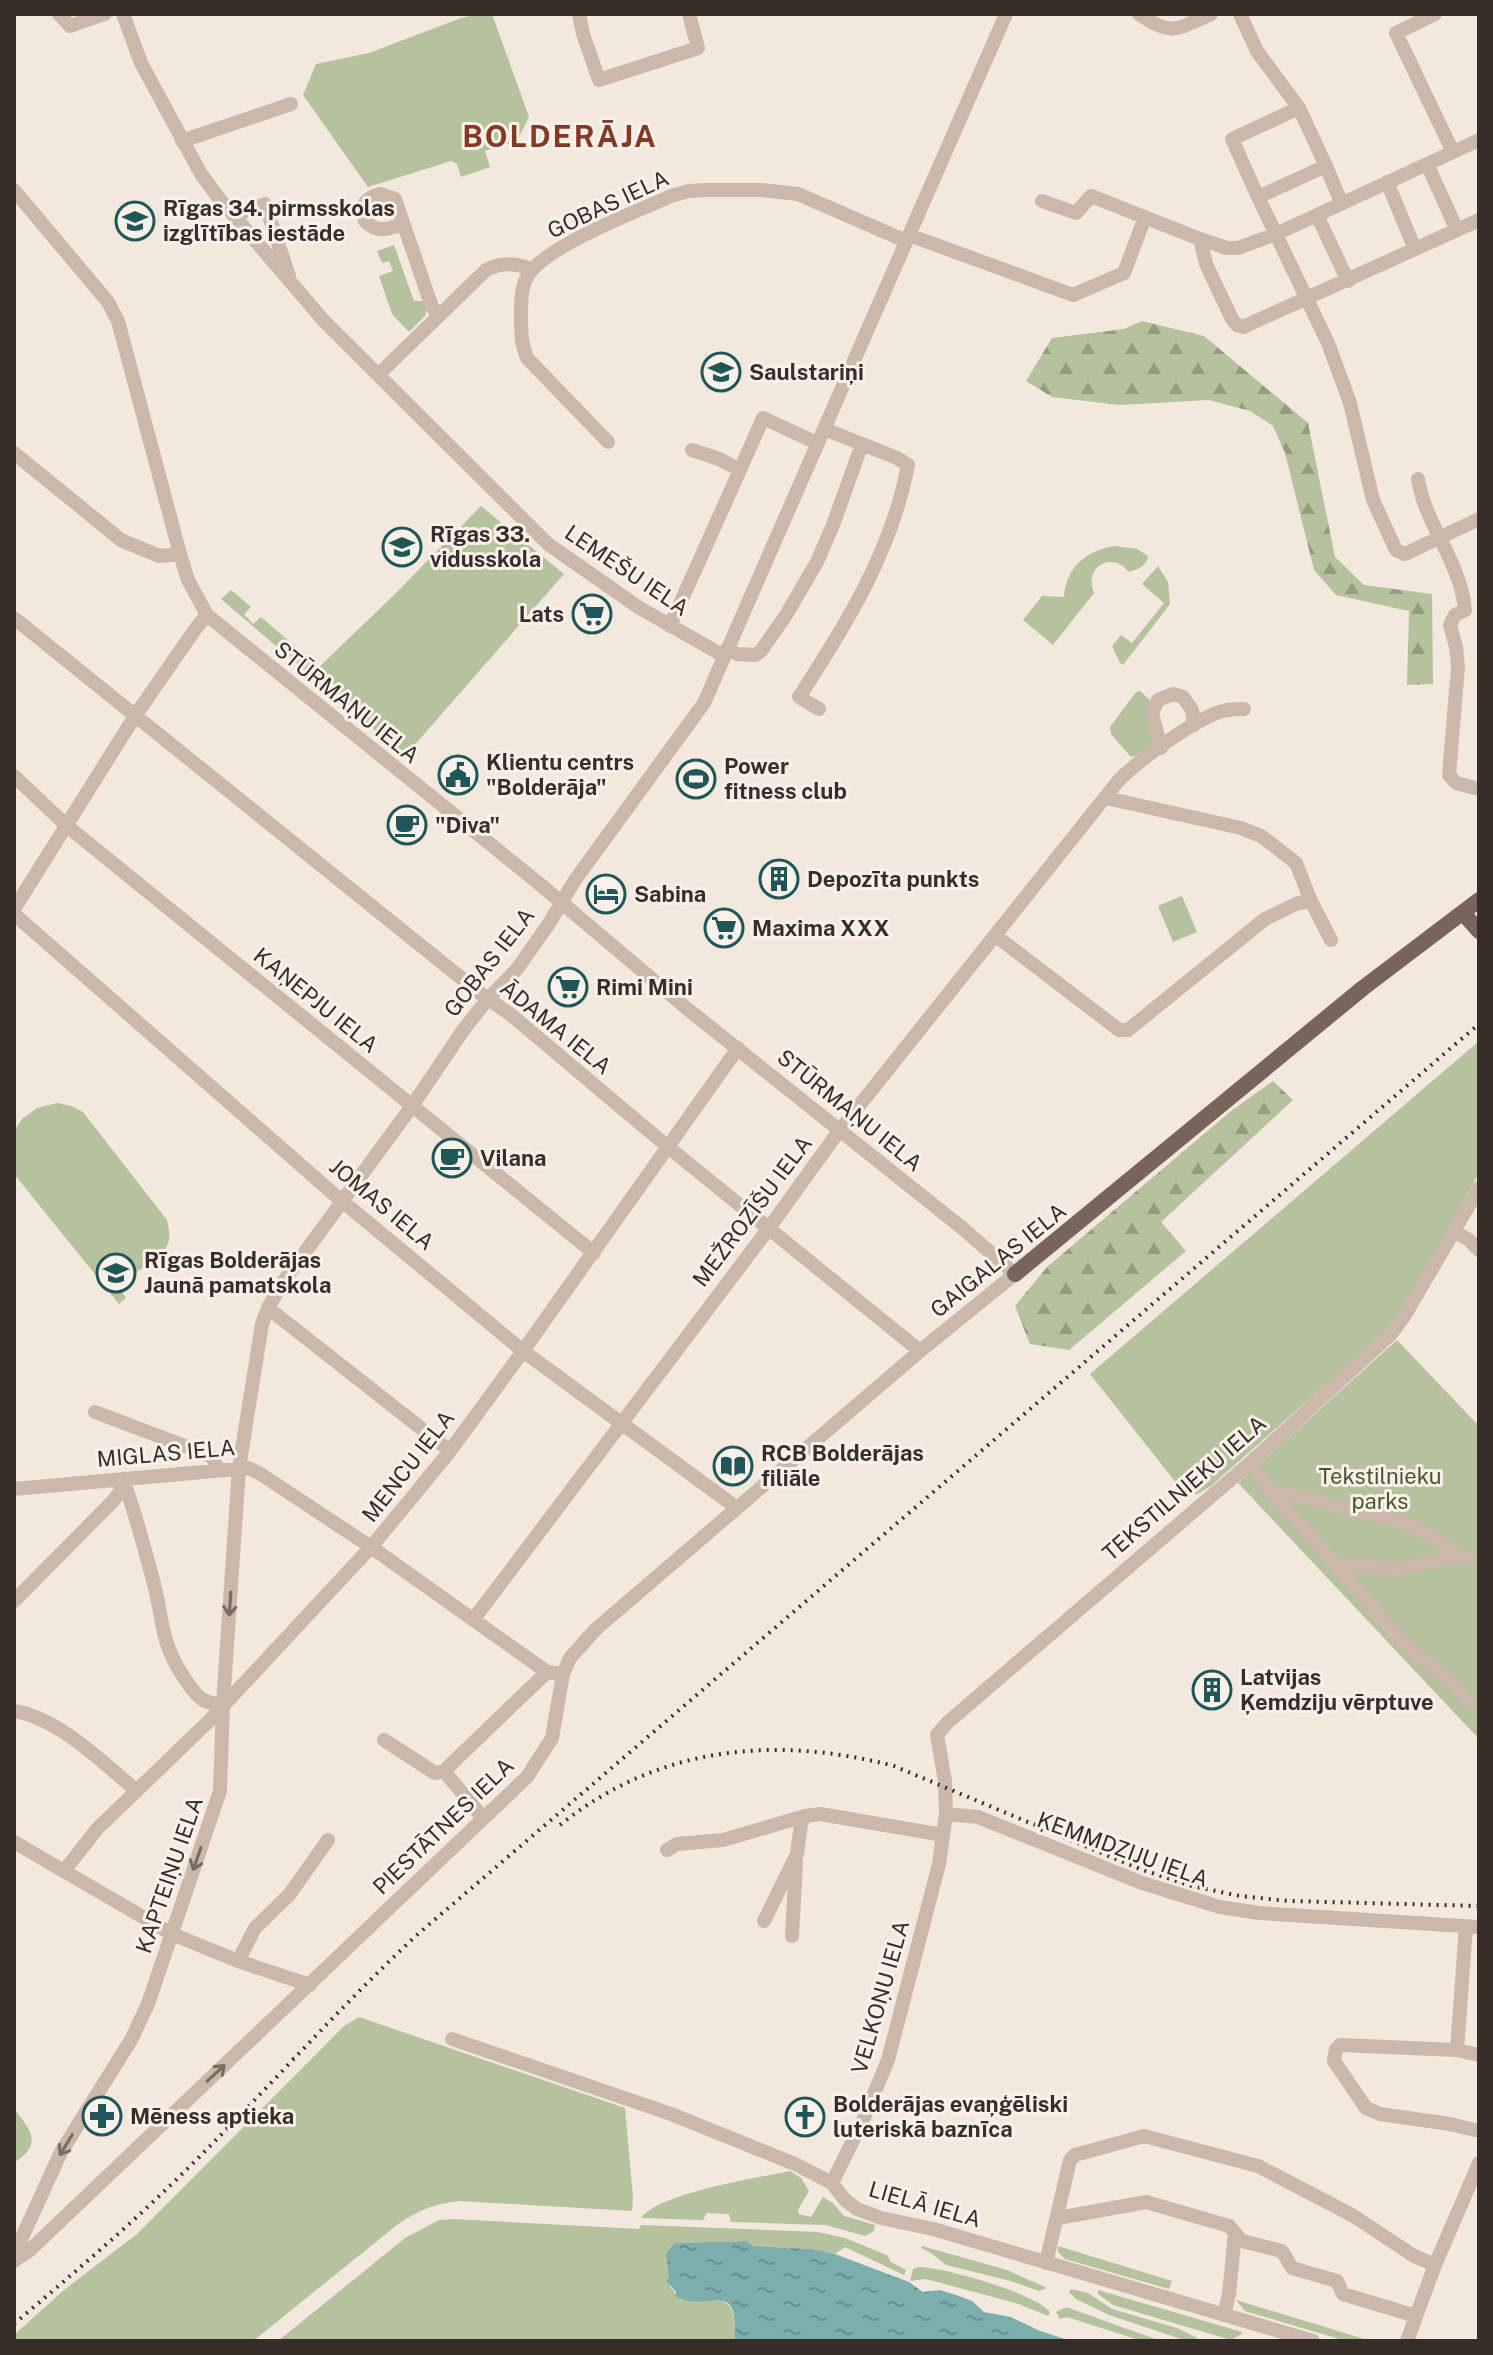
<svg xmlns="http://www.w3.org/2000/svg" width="1493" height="2355" font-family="'Public Sans',sans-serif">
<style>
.green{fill:#b6c19e}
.forest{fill:url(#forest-firs)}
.water{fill:url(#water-ripples)}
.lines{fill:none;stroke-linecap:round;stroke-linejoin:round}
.minor{stroke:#cab8aa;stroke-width:14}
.major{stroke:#79645b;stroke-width:16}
.rail{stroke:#382e29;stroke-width:4;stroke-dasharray:2 6;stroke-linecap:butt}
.oneway{stroke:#7a6c63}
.labels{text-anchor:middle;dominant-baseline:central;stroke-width:6;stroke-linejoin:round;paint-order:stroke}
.street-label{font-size:22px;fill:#382e29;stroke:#faf2ea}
.poi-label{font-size:22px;font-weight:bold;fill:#382e29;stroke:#faf2ea;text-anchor:start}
.park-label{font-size:22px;fill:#48552e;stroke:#faf2ea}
.district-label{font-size:30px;font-weight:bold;letter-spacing:2px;fill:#853924;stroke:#faf2ea}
</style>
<defs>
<pattern id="forest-firs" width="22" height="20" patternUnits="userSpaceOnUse" patternTransform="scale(2)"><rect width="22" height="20" fill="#b6c19e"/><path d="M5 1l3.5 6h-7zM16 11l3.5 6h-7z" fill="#959d81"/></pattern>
<pattern id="water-ripples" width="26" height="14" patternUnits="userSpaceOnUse" patternTransform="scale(2)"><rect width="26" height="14" fill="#7daeae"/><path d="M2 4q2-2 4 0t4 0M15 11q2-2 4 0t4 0" fill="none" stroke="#678e8e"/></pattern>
</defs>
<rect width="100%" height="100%" fill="#f2e8de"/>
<path class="green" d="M478 14H492L529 117 517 141 485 151 490 167 461 177 457 164 451 161 368 187 303 95 316 64 369 53 461 18Z
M394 245 414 301H422L427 306 425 316 409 332 392 314 379 276 393 271 389 261 382 263 377 251Z
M481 506 564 574 405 756 221 599 231 590 251 607 244 614 253 624 261 617 319 667 395 594Z
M1114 546 1137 549 1148 556C1147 566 1138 569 1129 572 1112 550 1083 567 1094 593L1053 645 1023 620 1042 596 1064 597C1066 568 1085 551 1114 546Z
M1158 566 1168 582 1170 604 1123 665 1120 663 1112 646 1121 635 1132 643 1164 603 1142 584Z
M1140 691 1150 700 1154 744 1135 756 1131 757 1111 734 1110 727 1136 692Z
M1182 896 1197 932 1173 942 1158 906Z
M1479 1041V1173L1403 1311 1378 1338 1211 1486 1197 1494H1185L1090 1374Z
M57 1103 71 1106 83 1112 167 1220C169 1229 171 1238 167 1246 159 1260 127 1281 112 1279L126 1298 119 1304 14 1174V1136L16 1128 22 1119 37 1108Z
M1397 1340 1479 1426V1739L1238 1483Z
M359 2017 625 2108 633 2197 632 2211 460 2201C433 2204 419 2210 397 2225L253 2341H14V2335L64 2290 137 2234 344 2026Z
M14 2109C31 2130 43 2144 15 2162Z
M790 2171 801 2178 809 2191 798 2210 799 2214 811 2217 823 2197 833 2203 844 2216 875 2225 874 2231 865 2236 826 2225 731 2222 729 2214 707 2213 703 2220 641 2218C659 2193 757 2178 790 2171Z
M453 2219 639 2229 641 2225 818 2232 845 2238 884 2254 888 2256 891 2262 906 2270 904 2275 845 2247 835 2254 812 2249 753 2246 747 2241 675 2243 669 2268 670 2287 681 2300C721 2301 738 2291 734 2341H278L405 2238 439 2220Z
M922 2246 1007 2270 1047 2288 1039 2291 1007 2280 946 2265 931 2253 921 2248Z
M1058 2246 1172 2281 1169 2289 1065 2259 1058 2252Z
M918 2267C944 2267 1034 2293 1050 2312L1048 2316 1019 2304 926 2279 910 2281 913 2269Z
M1071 2289 1088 2293 1112 2309 1177 2328 1197 2338 1196 2341H1187L1109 2315 1076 2299 1069 2292Z
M1098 2290 1242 2332V2334L1231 2340 1113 2305 1098 2294Z
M1236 2300 1371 2341H1346L1245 2311Z
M1064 2308H1069L1161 2341H1142L1067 2317 1060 2319 1056 2312Z"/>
<path class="forest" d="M1142 321 1204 336 1308 423 1335 557 1364 585 1432 594 1433 684 1407 685 1409 611 1336 595 1314 570 1285 453 1273 426 1250 411 1209 400 1120 405 1052 397 1026 381 1052 338 1124 329Z
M1273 1081 1293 1100 1161 1222 1186 1251 1069 1350 1030 1344 1015 1306 1047 1267 1231 1111Z"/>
<path class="water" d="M747 2241 753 2246 812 2249 835 2254 909 2282 923 2292 940 2290 956 2295 972 2301 984 2312 1011 2317 1040 2331 1071 2341H734C740 2276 709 2313 676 2297V2292L666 2281 669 2277 666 2253 675 2243Z"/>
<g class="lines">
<path class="minor" d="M59 14 70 26 105 14
M123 14 141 63 201 174 218 197 324 321 548 544 638 607 724 656
M579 14 583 34 599 80 698 48 689 14
M1139 14C1172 37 1177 29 1211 14
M1240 14 1257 51 1299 108 1326 166 1258 197 1328 343 1350 403 1373 500 1396 550 1405 554 1479 519
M1435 14 1396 33 1453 152
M182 141 291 104
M1427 164 1457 230
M1326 166 1341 202
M1387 182 1415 249
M14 190 108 302 118 321 180 554 188 580 207 615 542 886 685 1007 961 1227 1015 1274 920 1351 596 1629 570 1658 563 1674 552 1738 527 1777 30 2250 16 2259
M1258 197 1232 139 1299 108
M1042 201 1076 213 1091 196 1200 239 1227 248H1238L1276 234 1479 140
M235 215 265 204 289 276
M1317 215 1348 281
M403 224C388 229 378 234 365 221 360 206 364 198 380 194L395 199 432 307 439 315
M909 235 1073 295 1124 273 1145 217
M1200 239 1206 264 1232 319 1237 325 1243 327 1479 220
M379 374 486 270C502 262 515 263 531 269
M608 442 527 358C521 344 521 331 521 315 521 303 521 290 526 279 539 248 638 211 671 196L689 191 706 190H761L798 194 906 241
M14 453 121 540 159 556 180 554
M740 470 763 418 817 443
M1418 479C1425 525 1461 562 1465 610L1455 615 1450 625 1456 647 1458 667 1449 775 1456 783 1479 789
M14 618 481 994 510 1014 668 1147 920 1351
M670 626 740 470 719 459 692 450
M727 649 737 654 755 655 761 651 786 615 817 562 833 525 862 444 824 429
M819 709 799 697C846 625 892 551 908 465L897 458 862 444
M1161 748 1152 713 1158 700 1173 694 1183 697 1192 710 1194 725
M14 776 67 826 594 1253
M1106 798 1241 828 1261 836 1296 863 1311 901 1331 940
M14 909 135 716 196 628 207 615
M14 914 336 1196 523 1351 737 1508
M996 936 1119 1030H1128L1265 919 1298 903 1311 901
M1455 1232 1469 1240 1479 1250
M268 1308 450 1451
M95 1412 206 1454 213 1458 218 1470
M1250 1463 1272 1493 1335 1564 1401 1569 1462 1555
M123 1479C135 1512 144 1546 153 1580 164 1620 159 1641 185 1679 196 1696 202 1704 223 1704
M14 1489 248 1468 259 1473 371 1547 547 1672
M1272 1493 1292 1495 1397 1521 1410 1525 1479 1565
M1335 1564C1359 1592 1383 1622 1410 1648 1431 1669 1450 1676 1468 1703
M14 1601 113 1501 120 1492 123 1479
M473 1620 769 1228 839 1131 1118 781C1140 759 1190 723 1219 712 1227 709 1236 709 1244 709
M14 1711C59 1718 103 1763 137 1791
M384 1740 435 1773 444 1771 547 1672 555 1673
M444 1771 483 1818
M946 1814 978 1817 1142 1883 1220 1907 1259 1913 1479 1927
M14 1842 172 1934 238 1961 310 1985
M667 1850 677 1844 723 1840 805 1816 820 1814 943 1835
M64 1871 97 1829 209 1721 371 1547 410 1500 450 1451 523 1351 738 1048
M764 1921 797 1854 801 1824 805 1816
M1466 1927 1457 2050 1479 2055
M792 1936 796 1862
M238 1961 255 1928 289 1895 328 1840
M452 2039 671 2114 795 2164 832 2183 845 2200 857 2209 881 2218 933 2229 1313 2341
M1457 2050 1340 2045 1336 2049 1334 2061 1366 2108 1380 2114 1450 2124 1479 2131
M832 2183 863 2120 888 2060 939 1864 946 1814 945 1781 937 1735 947 1723 1250 1463 1390 1335 1405 1315 1479 1188
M1058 2218 1146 2202 1229 2226 1242 2241 1282 2251 1292 2268 1337 2281 1343 2294 1416 2316
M14 2261 19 2244 61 2152 131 2040 148 2004 220 1791 223 1704 239 1468 262 1324 268 1308 281 1285 412 1106 464 1029 488 999 517 969 548 925 575 880 704 703 1006 14
M1046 2263 1070 2160 1075 2155 1144 2136 1258 2166 1352 2215 1414 2256 1435 2265
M1224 2315 1229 2294 1235 2233
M1407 2341 1435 2265 1479 2163"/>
<path class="major" d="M1463 913 1479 931
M1015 1274 1363 988 1479 900"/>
<path class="rail" d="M560 1825C658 1746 775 1735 894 1766L1140 1869 1192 1886 1240 1896 1289 1901 1479 1906
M14 2324C70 2276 126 2229 178 2178 260 2098 334 2012 418 1934L1479 1024"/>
</g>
<defs><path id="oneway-shaft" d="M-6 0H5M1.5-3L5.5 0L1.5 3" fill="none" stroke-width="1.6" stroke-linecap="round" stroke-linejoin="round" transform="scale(2)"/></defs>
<g class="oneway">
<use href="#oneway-shaft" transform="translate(230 1604) rotate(94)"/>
<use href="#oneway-shaft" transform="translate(197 1859) rotate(109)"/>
<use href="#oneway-shaft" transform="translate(216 2073) rotate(-43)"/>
<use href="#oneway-shaft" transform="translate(66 2145) rotate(121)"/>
</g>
<defs>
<g id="school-ring" transform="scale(2)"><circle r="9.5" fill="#faf2ea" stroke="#205658" stroke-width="1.5"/><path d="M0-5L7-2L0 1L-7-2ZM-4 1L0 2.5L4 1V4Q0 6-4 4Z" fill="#205658"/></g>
<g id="supermarket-ring" transform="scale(2)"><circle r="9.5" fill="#faf2ea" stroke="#205658" stroke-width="1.5"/><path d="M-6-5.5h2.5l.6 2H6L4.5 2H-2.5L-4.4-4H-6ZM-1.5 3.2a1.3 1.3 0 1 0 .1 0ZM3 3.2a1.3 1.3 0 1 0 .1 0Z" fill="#205658"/></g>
<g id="civic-ring" transform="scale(2)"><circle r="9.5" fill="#faf2ea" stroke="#205658" stroke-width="1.5"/><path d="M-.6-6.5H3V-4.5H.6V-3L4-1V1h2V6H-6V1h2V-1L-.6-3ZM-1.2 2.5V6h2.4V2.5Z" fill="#205658"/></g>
<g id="stadium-ring" transform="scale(2)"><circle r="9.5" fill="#faf2ea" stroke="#205658" stroke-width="1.5"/><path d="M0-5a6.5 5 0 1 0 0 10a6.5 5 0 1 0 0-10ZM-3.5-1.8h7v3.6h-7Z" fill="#205658"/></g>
<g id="cafe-ring" transform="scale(2)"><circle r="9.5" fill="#faf2ea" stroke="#205658" stroke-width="1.5"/><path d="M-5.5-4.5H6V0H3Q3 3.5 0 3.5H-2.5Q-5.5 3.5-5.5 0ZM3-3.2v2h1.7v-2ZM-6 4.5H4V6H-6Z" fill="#205658"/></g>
<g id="building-ring" transform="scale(2)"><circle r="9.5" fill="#faf2ea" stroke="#205658" stroke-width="1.5"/><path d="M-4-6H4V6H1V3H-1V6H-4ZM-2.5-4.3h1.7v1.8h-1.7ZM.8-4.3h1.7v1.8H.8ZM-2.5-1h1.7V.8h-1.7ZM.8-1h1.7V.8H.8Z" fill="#205658"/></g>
<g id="hotel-ring" transform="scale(2)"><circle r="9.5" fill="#faf2ea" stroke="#205658" stroke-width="1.5"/><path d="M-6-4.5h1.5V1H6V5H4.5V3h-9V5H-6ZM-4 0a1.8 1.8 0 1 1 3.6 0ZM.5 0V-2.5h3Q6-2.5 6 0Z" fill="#205658"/></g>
<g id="library-ring" transform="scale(2)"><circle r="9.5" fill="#faf2ea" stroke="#205658" stroke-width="1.5"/><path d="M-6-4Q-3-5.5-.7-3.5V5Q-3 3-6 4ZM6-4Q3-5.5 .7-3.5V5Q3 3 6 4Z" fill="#205658"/></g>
<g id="pharmacy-ring" transform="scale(2)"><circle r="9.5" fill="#faf2ea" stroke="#205658" stroke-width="1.5"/><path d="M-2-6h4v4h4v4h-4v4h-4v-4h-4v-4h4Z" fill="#205658"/></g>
<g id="church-ring" transform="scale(2)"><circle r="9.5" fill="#faf2ea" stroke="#205658" stroke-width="1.5"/><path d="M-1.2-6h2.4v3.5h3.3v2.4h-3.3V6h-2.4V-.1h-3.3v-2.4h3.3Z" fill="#205658"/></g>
</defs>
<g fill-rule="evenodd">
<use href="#school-ring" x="135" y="221"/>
<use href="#school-ring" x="721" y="372"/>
<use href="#school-ring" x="402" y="547"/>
<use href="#supermarket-ring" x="592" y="614"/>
<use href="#civic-ring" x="458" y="775"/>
<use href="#stadium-ring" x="696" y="779"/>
<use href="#cafe-ring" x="407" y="825"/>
<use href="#building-ring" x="779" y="879"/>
<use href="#hotel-ring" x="606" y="894"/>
<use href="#supermarket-ring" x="724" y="928"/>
<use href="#supermarket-ring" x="568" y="987"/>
<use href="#cafe-ring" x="452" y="1158"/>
<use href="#school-ring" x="116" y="1273"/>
<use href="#library-ring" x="733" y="1466"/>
<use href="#building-ring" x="1212" y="1690"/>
<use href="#pharmacy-ring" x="102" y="2116"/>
<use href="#church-ring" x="805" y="2117"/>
</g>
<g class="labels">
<g class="street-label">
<text transform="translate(608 204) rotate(-25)">GOBAS IELA</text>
<text transform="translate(627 570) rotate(34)">LEMEŠU IELA</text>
<text transform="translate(347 702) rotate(39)">STŪRMAŅU IELA</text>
<text transform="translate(489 962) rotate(-52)">GOBAS IELA</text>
<text transform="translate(316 1000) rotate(39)">KAŅEPJU IELA</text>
<text transform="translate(556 1027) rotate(39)">ĀDAMA IELA</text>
<text transform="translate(850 1110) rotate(39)">STŪRMAŅU IELA</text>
<text transform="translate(382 1204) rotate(40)">JOMAS IELA</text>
<text transform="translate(752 1211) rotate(-53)">MEŽROZĪŠU IELA</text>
<text transform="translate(998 1260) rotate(-39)">GAIGALAS IELA</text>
<text transform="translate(166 1453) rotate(-5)">MIGLAS IELA</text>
<text transform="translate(408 1466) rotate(-52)">MENCU IELA</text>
<text transform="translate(1184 1488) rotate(-41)">TEKSTILNIEKU IELA</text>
<text transform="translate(443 1826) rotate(-44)">PIESTĀTNES IELA</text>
<text transform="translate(1123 1849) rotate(20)">ĶEMMDZIJU IELA</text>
<text transform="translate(169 1875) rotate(-71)">KAPTEIŅU IELA</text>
<text transform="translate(880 1997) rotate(-74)">VELKOŅU IELA</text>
<text transform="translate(925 2204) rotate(16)">LIELĀ IELA</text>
</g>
<g class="poi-label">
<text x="163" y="208">Rīgas 34. pirmsskolas<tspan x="163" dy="25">izglītības iestāde</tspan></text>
<text x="749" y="372">Saulstariņi</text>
<text x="430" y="534">Rīgas 33.<tspan x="430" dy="25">vidusskola</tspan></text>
<text x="564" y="614" text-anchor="end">Lats</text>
<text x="486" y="762">Klientu centrs<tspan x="486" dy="25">"Bolderāja"</tspan></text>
<text x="724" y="766">Power<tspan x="724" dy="25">fitness club</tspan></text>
<text x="435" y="825">"Diva"</text>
<text x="807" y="879">Depozīta punkts</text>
<text x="634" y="894">Sabina</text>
<text x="752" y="928">Maxima XXX</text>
<text x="596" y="987">Rimi Mini</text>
<text x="480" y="1158">Vilana</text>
<text x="144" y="1260">Rīgas Bolderājas<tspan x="144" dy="25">Jaunā pamatskola</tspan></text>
<text x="761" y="1453">RCB Bolderājas<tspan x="761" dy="25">filiāle</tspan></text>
<text x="1240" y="1677">Latvijas<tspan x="1240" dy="25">Ķemdziju vērptuve</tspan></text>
<text x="833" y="2104">Bolderājas evaņģēliski<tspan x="833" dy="25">luteriskā baznīca</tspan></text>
<text x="130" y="2116">Mēness aptieka</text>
</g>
<g class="park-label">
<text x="1380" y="1476">Tekstilnieku<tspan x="1380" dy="25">parks</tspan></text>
</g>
<g class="district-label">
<text x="560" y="136">BOLDERĀJA</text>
</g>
</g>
<rect width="1493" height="2355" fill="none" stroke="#382e29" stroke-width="32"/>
</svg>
